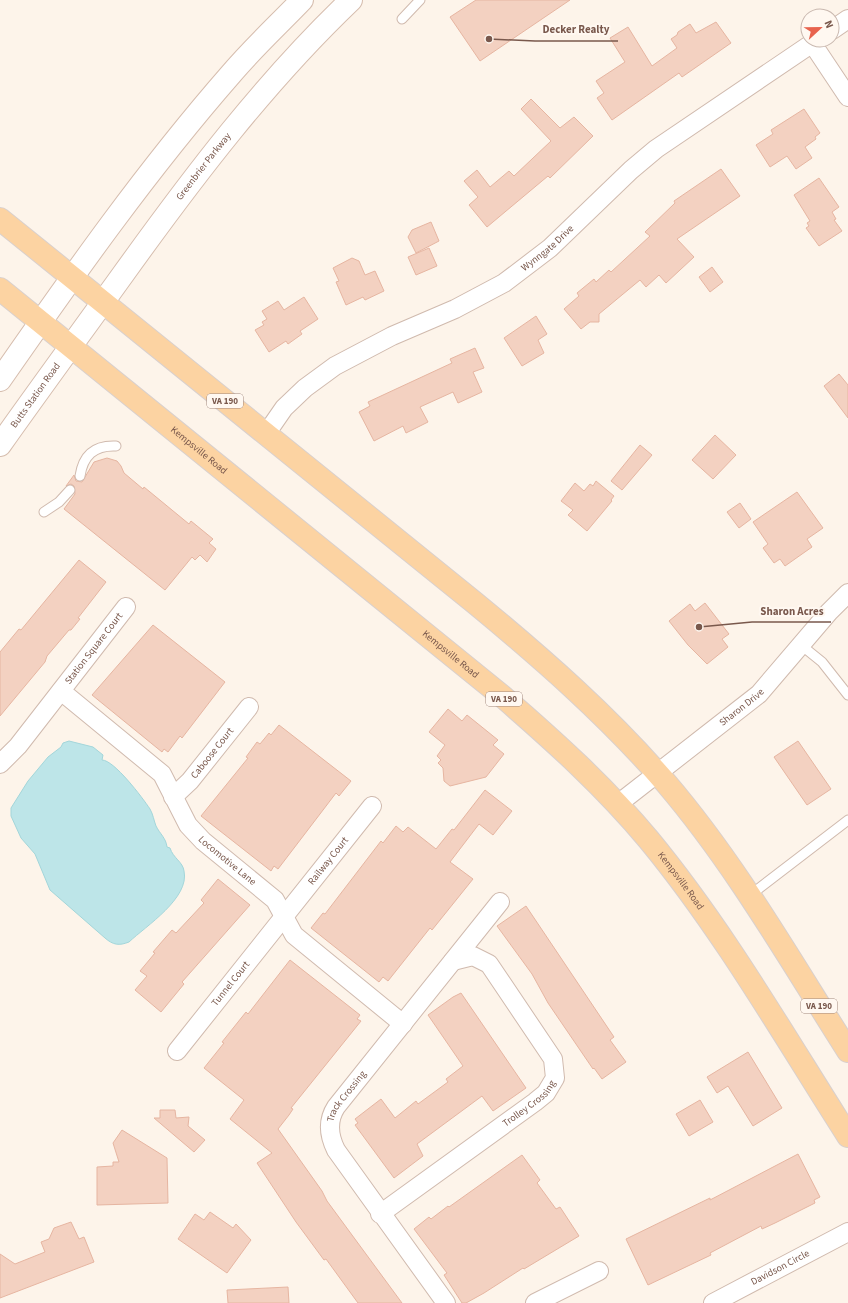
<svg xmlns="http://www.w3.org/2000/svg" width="848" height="1303" font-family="'Source Sans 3',sans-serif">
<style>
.water{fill:#bde5e8;stroke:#a3d6da}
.building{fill:#f3d1c1;stroke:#e6b5a1}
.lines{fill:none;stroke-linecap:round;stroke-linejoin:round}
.lane-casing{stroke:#d0baae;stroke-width:11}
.street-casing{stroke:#d0baae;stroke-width:20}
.secondary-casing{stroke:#d6bdae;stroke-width:24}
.primary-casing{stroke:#d9d0cd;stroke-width:24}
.lane{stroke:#fff;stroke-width:9}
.street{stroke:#fff;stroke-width:18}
.secondary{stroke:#fff;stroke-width:22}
.primary{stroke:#fcd3a2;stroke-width:22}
.labels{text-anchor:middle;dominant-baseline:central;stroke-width:4;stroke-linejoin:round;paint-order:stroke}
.shield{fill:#fff8f1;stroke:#a1887e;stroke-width:1}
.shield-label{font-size:9px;font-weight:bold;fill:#79584c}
.street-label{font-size:10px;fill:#79584c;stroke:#fff8f1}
.leader{fill:none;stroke:#79584c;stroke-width:1.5}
.callout-dot{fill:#79584c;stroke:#fff8f1;stroke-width:1.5}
.callout-label{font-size:11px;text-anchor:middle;font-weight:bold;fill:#79584c;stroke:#fff8f1;stroke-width:4;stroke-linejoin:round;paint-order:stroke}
</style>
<rect width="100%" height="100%" fill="#fdf4ea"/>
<path class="water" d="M69 741 93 747 103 755 102 760C114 760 142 797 150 809 153 814 154 821 156 826 160 834 166 838 167 847L170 848C173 858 183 862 184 871 190 898 146 926 129 942 119 946 113 945 105 938L50 890 35 854 21 838 11 816V808L28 781 48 757 61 747 63 743Z"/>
<path class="building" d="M476 0H570L480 61 450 17Z
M716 22 731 43 682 77 679 73 612 120 597 98 604 93 596 81 625 62 610 38 628 27 652 66 677 48 671 39 677 35 678 32 690 24 696 33Z
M531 99 560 128 574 117 593 136 550 178 548 176 487 227 469 205 478 197 464 181 477 170 490 187 509 171 514 176 551 141 521 109Z
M804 109 820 133 815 137 816 139 805 147 812 158 796 169 787 156 770 167 756 145 773 134 771 130Z
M721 169 740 196 677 239 694 257 666 283 659 275 646 287 640 280 599 314V322H590L581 329 564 309 579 296 577 293 594 279 596 282 609 270 611 272 650 236 645 232 675 203 674 201Z
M819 178 839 207 832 212 836 219 834 220 842 231 819 246 806 228 809 226 807 223 810 221 794 195Z
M431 222 439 241 416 253 408 237 412 230Z
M429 248 437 266 416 275 408 257Z
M352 258 359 261 365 275 375 271 384 291 365 300 363 297 346 305 336 282 339 281 333 268Z
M712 267 723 282 710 292 699 277Z
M304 297 318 319 300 331 302 334 288 344 286 341 269 352 255 330 264 325 262 322 267 319 262 311 278 301 284 310Z
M536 316 547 334 538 340 544 353 522 366 504 338Z
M475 348 484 368 473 372 482 392 458 403 453 392 420 407 428 422 406 433 403 426 374 441 359 412 370 406 368 402 452 363 450 359Z
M839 374 848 385V418L824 386Z
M715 435 736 455 713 479 692 460Z
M640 445 652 455 622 490 611 481Z
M107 458 117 461 121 466 124 473 143 489 144 487 189 524 191 521 213 539 209 543 216 549 207 562 200 555 195 560 192 557 165 590 64 509 75 494 74 486 71 484 66 486 74 475 76 481 82 482 94 462Z
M596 481 614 496 611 500 612 501 587 531 568 515 573 510 561 501 575 483 584 491 590 484 593 486Z
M797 492 823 528 807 539 812 547 785 566 780 559 774 563 763 548 768 544 753 522Z
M740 503 751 519 739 528 727 512Z
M79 560 106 582 78 618 80 619 71 630H69L47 656 45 662 0 716V652L19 629 21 630Z
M705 603 729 634 722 639 728 647 707 664 688 645 669 621 690 604 695 611Z
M153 625 225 682 182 738 180 736 168 752 164 749 162 752 92 695Z
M448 709 462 721 467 715 498 740 493 745 504 754 486 777 450 786 444 781 443 768 438 763 441 760 437 756 445 745 429 732Z
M279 725 351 781 339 796 336 793 291 852 278 869 274 866 271 871 201 816 248 758 246 757 257 742 260 744 269 733 271 735Z
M798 741 831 789 807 805 774 757Z
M485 790 512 811 493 835 479 824 450 862 473 879 432 930 430 928 388 981 383 977 379 982 311 928 323 913 325 914 381 841 383 843 396 826 403 832 408 827 436 849 452 829 454 830Z
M218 879 250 905 182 982 184 984 161 1012 135 990 147 976 140 971 155 953 153 952 172 930 176 933 204 903 201 900Z
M526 906 614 1037 610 1040 626 1062 602 1079 594 1068 593 1069 548 1003 532 974 497 926Z
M290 960 360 1015 357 1019 361 1021 291 1108 293 1109 289 1115 278 1129 322 1191 327 1201 402 1303H358L326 1259 324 1260 296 1222 257 1163 272 1153 230 1119 244 1100 204 1068 224 1043 222 1042 246 1012 248 1014Z
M461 993 526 1088 493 1111 482 1096 417 1144 423 1156 394 1178 355 1125 358 1123 355 1119 381 1099 395 1118 416 1101 418 1104 448 1082 446 1079 463 1066 428 1015 453 997Z
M748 1052 782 1108 753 1126 728 1086 717 1093 707 1077Z
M700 1100 713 1122 689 1136 676 1114Z
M160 1110H175L176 1118 189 1117 188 1126 205 1140 194 1152 154 1118H160Z
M122 1130 167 1158 168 1203 97 1205V1167L113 1166V1162H119L113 1143Z
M798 1154 820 1197 814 1200 815 1203 775 1223 762 1229 761 1226 710 1253 711 1255 648 1285 626 1239 710 1198V1200Z
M522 1155 540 1180 537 1183 556 1209 560 1207 579 1236 524 1269 523 1268 484 1293 466 1303H462L444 1275 447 1273 414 1229 429 1217 431 1219 448 1206 449 1207Z
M210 1212 233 1228 236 1224 251 1240 227 1273 178 1239 195 1214 204 1220Z
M71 1222 79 1239 84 1237 94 1262 0 1298V1254L15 1264 45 1252 41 1242 49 1239 54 1228Z
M288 1287 289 1303H228L227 1290Z"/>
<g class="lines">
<g class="lane-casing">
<path id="lane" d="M402 19 420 0
M80 476C83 456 94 445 116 446
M44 512 59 502 70 490
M801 645 822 662 848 695
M749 896 848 820"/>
</g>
<g class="street-casing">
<g id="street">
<path d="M832 30 848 19"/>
<path d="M812 43 848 97"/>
<path id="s1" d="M266 434 284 408 305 388 335 366 392 336 455 309 504 283 550 248 631 170 656 149 817 40"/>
<path id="s2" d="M61 691 162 774 188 825 203 841 275 900 294 935 403 1024"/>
<path id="s3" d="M0 764 18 746 126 607"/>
<path id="s4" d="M173 797 190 781 249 707"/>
<path id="s5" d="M618 804 759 694 829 612 848 593"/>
<path id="s6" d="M177 1051 372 806"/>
<path id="s7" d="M380 1214 535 1102 546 1093 555 1078 553 1059 489 964 473 956 453 961"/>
<path id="s8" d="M446 1303 336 1150C329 1136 327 1121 336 1107L500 902"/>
<path d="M535 1303 599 1271"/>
<path id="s9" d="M713 1303 848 1232"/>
</g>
</g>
<g class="secondary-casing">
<g id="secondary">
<path d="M0 380C73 275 147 170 231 74 253 48 279 24 302 0"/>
<path id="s10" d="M0 445C41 387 83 330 124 273 193 177 265 82 351 0"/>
</g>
</g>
<g class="primary-casing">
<g id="primary">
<path d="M0 219 475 603C543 659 608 716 666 783 736 865 790 960 848 1051"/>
<path id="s11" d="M0 289 502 696C554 741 605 787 649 840 724 931 784 1036 848 1136"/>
</g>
</g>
<use href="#lane" class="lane"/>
<use href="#street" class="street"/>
<use href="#secondary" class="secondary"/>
<use href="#primary" class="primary"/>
</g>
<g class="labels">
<g class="shield">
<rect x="207" y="394" width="36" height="14" rx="3"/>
<rect x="486" y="692" width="36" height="14" rx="3"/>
<rect x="801" y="999" width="36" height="14" rx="3"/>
</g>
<g class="shield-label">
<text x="225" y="401">VA 190</text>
<text x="504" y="699">VA 190</text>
<text x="819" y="1006">VA 190</text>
</g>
<g class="street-label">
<text stroke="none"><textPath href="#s10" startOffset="345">Greenbrier Parkway</textPath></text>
<text stroke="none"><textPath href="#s1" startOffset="342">Wynngate Drive</textPath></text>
<text stroke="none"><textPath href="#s10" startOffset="61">Butts Station Road</textPath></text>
<text stroke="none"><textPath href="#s11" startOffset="256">Kempsville Road</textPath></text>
<text stroke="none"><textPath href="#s3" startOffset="149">Station Square Court</textPath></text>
<text stroke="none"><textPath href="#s11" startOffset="580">Kempsville Road</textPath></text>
<text stroke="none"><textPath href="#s5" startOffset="157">Sharon Drive</textPath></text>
<text stroke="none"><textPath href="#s4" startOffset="59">Caboose Court</textPath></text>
<text stroke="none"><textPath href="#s2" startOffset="241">Locomotive Lane</textPath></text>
<text stroke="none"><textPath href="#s6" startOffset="243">Railway Court</textPath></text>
<text stroke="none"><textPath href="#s11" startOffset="904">Kempsville Road</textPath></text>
<text stroke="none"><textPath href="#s6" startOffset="86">Tunnel Court</textPath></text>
<text stroke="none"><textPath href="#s8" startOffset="248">Track Crossing</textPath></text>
<text stroke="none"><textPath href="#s7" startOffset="186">Trolley Crossing</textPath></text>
<text stroke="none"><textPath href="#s9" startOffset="76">Davidson Circle</textPath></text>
</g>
</g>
<path class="leader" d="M489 39L535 41H618M699 627L752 622H831"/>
<g class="callout-dot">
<circle cx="489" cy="39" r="4"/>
<circle cx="699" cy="627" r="4"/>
</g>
<g class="callout-label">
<text x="576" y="33">Decker Realty</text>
<text x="792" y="615">Sharon Acres</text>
</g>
<g transform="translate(820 28) rotate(68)"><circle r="19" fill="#fff8f1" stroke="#c9b8af"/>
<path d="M0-3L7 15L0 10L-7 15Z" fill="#e8634e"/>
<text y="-6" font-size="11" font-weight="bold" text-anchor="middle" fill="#79584c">N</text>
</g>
</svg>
